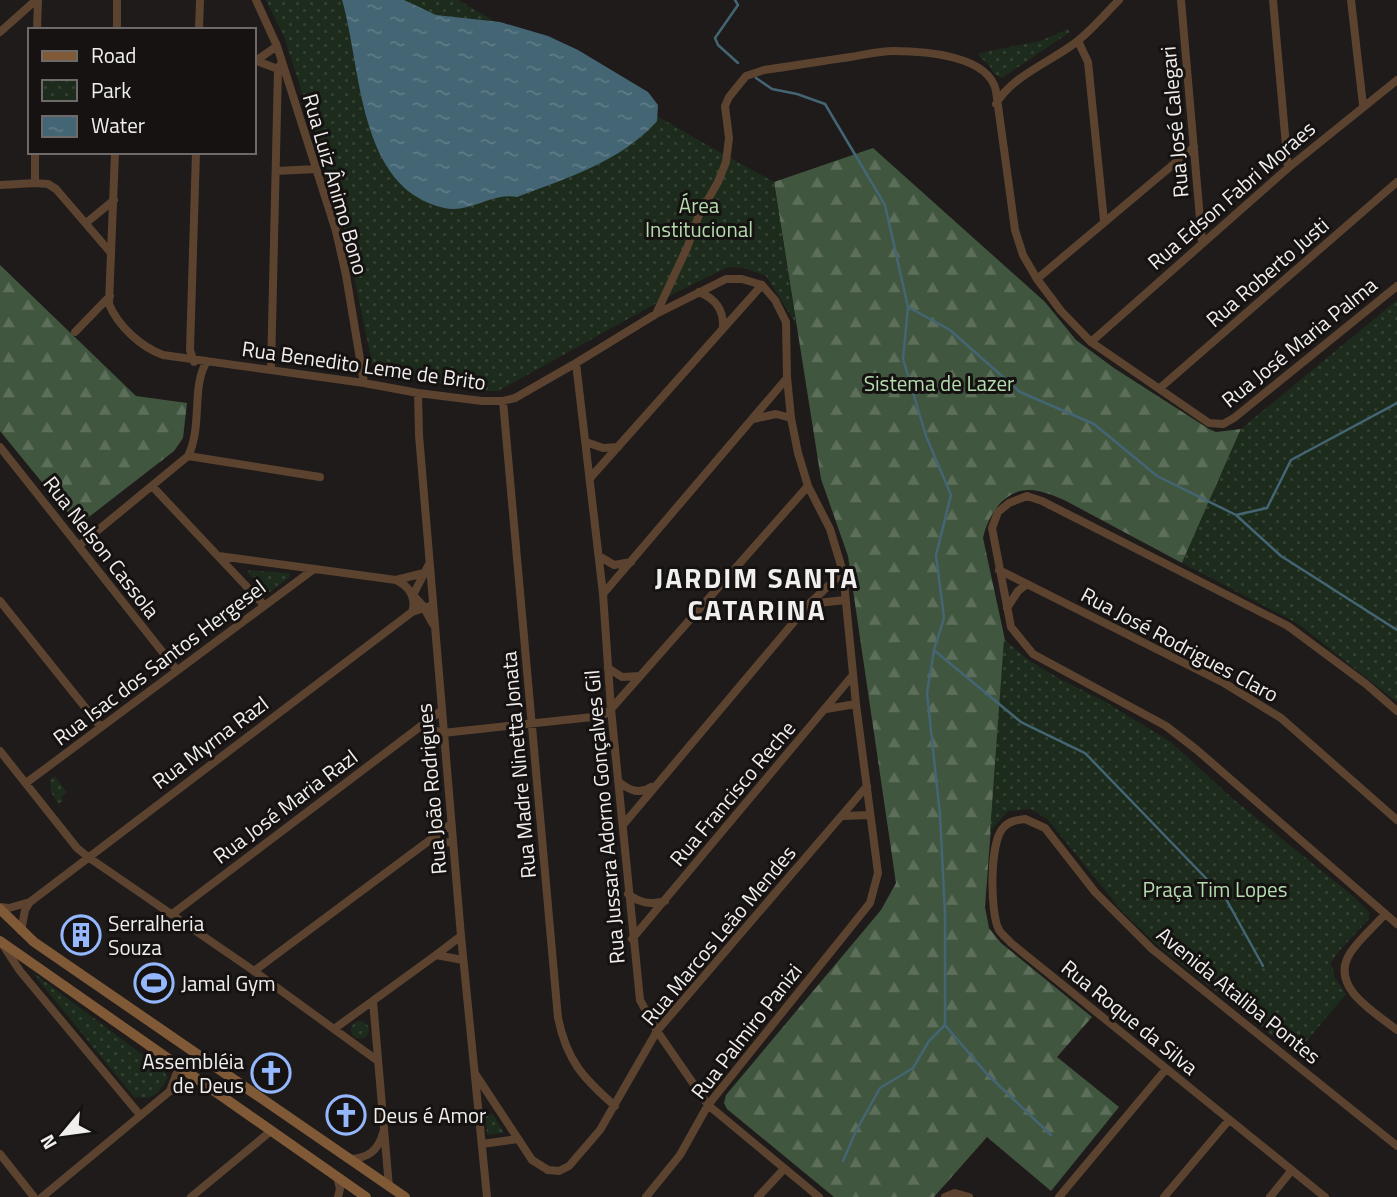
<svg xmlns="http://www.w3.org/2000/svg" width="1397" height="1197" font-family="'Titillium Web',sans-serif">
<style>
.forest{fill:url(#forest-firs)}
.park{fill:url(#park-dots)}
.water{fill:url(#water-ripples)}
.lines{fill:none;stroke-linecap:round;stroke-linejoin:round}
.stream{stroke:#446574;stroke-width:2.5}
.minor{stroke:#5c432f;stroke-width:8}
.secondary{stroke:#805937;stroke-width:10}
.labels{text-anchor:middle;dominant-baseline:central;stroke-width:6;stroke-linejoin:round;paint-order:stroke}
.street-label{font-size:21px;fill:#f1efee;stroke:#151211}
.park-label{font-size:21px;fill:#b3dcaf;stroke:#151211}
.poi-label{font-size:21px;fill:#f1efee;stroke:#151211;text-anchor:start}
.district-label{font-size:28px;font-weight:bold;letter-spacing:2px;fill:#f1efee;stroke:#151211}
</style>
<defs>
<pattern id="forest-firs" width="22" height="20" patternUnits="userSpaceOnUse" patternTransform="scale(1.75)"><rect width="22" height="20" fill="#41563f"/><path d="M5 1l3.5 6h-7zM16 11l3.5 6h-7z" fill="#5d6f5b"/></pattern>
<pattern id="park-dots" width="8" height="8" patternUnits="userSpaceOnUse" patternTransform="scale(1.75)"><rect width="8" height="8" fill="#1d2b1c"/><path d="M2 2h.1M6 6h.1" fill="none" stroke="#334032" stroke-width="1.8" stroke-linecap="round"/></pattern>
<pattern id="water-ripples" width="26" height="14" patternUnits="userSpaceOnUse" patternTransform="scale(1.75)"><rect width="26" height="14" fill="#446574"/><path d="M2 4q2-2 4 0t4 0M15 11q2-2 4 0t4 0" fill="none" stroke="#5f7b88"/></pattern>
</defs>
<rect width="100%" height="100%" fill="#1e1b1a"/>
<path class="forest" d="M873 148 1045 302 1076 340 1114 368 1209 429 1216 432 1241 429 1182 563 1066 501C1055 496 1041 490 1029 490 1003 490 988 516 983 538L1005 640 985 907 989 928 1001 943 1092 1017 1057 1057 1119 1107 1051 1191 987 1137 934 1197H834L727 1109 724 1103 726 1095 881 910 896 883 848 556 821 479 774 182Z
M0 265 136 396 187 403 183 438 174 451 85 520 75 518 63 508 0 431Z"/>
<path class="park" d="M266 0H458L707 145 774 182 796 324 766 276 744 268 728 267 675 293 498 391H486L382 375 373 368 341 214 284 37Z
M1068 29 1070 32 1002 78 995 75 989 65 979 56V53L1040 41Z
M1397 300V702L1297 623 1182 563 1241 429Z
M249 570 289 573 290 577 270 592H267L248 573Z
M1004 639 1027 659 1060 679 1104 701 1171 742 1233 799 1354 897 1369 912V919L1339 951 1331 963 1335 978 1346 994 1296 1054 1156 944 1120 909 1048 820 1031 809 1008 811 990 832Z
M54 776 67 792 61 797 63 801 58 804 51 792 50 780Z
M31 971 163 1070 168 1077C159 1094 154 1100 134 1097Z
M351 1030a9 9 0 1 1 18 0a9 9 0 1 1-18 0Z
M493 1114 504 1133 487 1135 486 1115Z"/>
<path class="water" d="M342 0H404L436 15 500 22 548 36 578 50 648 92 658 105 657 121C621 162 566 178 517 197 492 192 469 214 444 208 357 188 362 68 342 0Z"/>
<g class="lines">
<path class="stream" d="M735 0 738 5 715 38 718 45 738 63
M756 78 772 89 797 94 825 104 885 205 908 307 950 330 1020 392 1094 424 1157 476 1236 515 1281 556 1397 630
M908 307 903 359 926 436 951 495 936 555 944 618 934 650 927 693 940 815 945 913V1025L987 1074 1051 1135
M1236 515 1267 508 1291 460 1397 403
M935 651 1021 722 1085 753 1226 899 1263 966
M843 1161 856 1131 880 1088 913 1068 929 1041 945 1025"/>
<path class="minor" d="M117 0V30
M256 0 277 46 336 231 346 275 364 383
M1181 0 1202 242
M1273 0 1288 168
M1351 0 1363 105
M37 30 38 0
M199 30 200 0
M0 32 36 0
M1078 41 1088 62 1104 221
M254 60 278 69
M257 60 277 46
M996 104C1012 76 1050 62 1075 43 1091 31 1105 14 1119 0
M115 152 109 304C118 326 141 347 163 355L364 383 418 393 482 401H503L515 398 576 363 656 314 726 279H742L762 285
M276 171 317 169
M35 183V152
M0 185 35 183 48 184 56 189 111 253
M86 223 114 200
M1037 279 1194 147
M699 292C716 299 724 310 723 328
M656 314 687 248 699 215 718 182 726 162 729 138 725 106 729 97 746 76 764 70C793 66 821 61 850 57 864 55 879 51 893 51 923 51 989 55 996 91L1015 230 1023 255 1037 279 1061 311 1091 342 1209 423 1223 424 1234 418 1397 286
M75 332 110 296
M1091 342 1288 168 1397 80
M194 362 190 350 196 152
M576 363 603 594 611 709 640 1000 657 1031 708 1105 819 1197
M271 370 278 69 282 62
M1160 388 1397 182
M418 393 419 435 461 936 487 1197
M503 401 558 1018C567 1061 583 1078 615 1106
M753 419 776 414 791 418
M586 442 603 448 618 447
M0 447 176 669
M188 456 320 477
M591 477 762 285
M153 487 264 605
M80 545 188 456C203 426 191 386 207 361
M219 556 396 580C409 586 417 598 412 612
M599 556 614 565 631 562
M429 564 413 595 423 606 433 624
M999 570 1224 683 1281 718 1397 820
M396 580 424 573
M603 594 787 378
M0 601 100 726
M809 604 845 600
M1007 608 1018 591 1027 584
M608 668 622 677 640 676
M826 709 856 704
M441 711 421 726 443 733 602 716 611 709 808 486
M1397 711 1366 684 1288 626 1042 501 1027 496 1009 503 998 512 992 528 1011 627 1033 654 1166 726 1197 750 1397 924
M0 751 77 848 88 857 254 971 378 1061
M619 782C629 790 639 795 651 787
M26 783 314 569
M843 816 870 815
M451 824 430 840 453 843
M623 825 809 604 843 572
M628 894C640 903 650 905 665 901
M0 907 9 908 30 902 412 612 433 605
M1385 914C1374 927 1357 941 1349 955 1330 988 1376 1013 1397 1030
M171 915 421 726
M21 931 25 910 30 902
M461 936 436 955 463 960
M632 939 853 675
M3 945 20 971 140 1115
M254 971 430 840
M373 1001 389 1187
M334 1029 436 955
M476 1075 532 1160 548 1170 559 1171 569 1166 600 1130 657 1031 867 786
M170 1091 179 1067
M482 1144 518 1139
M0 1154 34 1197
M350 1159C368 1158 378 1151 383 1133
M337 1176 340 1189 338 1197
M42 1197 170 1091 197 1080
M191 1197 271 1131
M646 1197 680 1155 708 1105 870 903 878 873 856 704 843 572 830 529 808 486 798 453 791 418 787 377 786 322 775 300 762 285
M758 1197 784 1169
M945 1197 955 1193 969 1197
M1059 1197 1166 1069
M1164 1197 1229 1120
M1270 1197 1292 1170
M1325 1197 1011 943C1008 939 1002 935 999 930 990 914 989 840 1004 827 1009 821 1017 820 1025 819L1045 828 1095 892 1152 949 1397 1146"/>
<path class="secondary" d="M0 909 34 942 405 1197
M0 941 366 1197"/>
</g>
<defs>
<g id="building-ring" transform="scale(2.0125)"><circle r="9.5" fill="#151211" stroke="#94b7fd" stroke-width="1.5"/><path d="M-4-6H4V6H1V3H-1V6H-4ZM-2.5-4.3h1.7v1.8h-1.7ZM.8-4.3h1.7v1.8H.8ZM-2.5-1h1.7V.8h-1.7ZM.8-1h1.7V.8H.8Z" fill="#94b7fd"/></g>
<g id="stadium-ring" transform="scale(2.0125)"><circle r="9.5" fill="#151211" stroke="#94b7fd" stroke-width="1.5"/><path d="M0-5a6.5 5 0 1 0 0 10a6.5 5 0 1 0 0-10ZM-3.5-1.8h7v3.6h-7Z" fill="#94b7fd"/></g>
<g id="church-ring" transform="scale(2.0125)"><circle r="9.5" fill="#151211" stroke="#94b7fd" stroke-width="1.5"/><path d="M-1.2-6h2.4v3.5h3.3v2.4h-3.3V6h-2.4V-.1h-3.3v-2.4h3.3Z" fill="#94b7fd"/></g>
</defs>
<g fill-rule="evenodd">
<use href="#building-ring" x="81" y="935"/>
<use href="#stadium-ring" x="154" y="983"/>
<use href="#church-ring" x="271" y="1073"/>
<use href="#church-ring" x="346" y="1115"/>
</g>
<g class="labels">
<g class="street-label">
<text transform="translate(1174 122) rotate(-95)">Rua José Calegari</text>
<text transform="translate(336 184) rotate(74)">Rua Luiz Ânimo Bono</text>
<text transform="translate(1231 195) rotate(-41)">Rua Edson Fabri Moraes</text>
<text transform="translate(1267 272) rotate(-41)">Rua Roberto Justi</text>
<text transform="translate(1299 342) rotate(-39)">Rua José Maria Palma</text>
<text transform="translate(364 365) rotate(8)">Rua Benedito Leme de Brito</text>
<text transform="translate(102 547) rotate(52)">Rua Nelson Cassola</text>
<text transform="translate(1180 644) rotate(28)">Rua José Rodrigues Claro</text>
<text transform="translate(159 662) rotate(-37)">Rua Isac dos Santos Hergesel</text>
<text transform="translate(210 742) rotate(-37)">Rua Myrna Razl</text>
<text transform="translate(518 765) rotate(-95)">Rua Madre Ninetta Jonata</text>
<text transform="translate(431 789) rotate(-95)">Rua João Rodrigues</text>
<text transform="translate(732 793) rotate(-50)">Rua Francisco Reche</text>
<text transform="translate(285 806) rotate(-37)">Rua José Maria Razl</text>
<text transform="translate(604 817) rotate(-95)">Rua Jussara Adorno Gonçalves Gil</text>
<text transform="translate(718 935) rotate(-50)">Rua Marcos Leão Mendes</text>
<text transform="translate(1239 995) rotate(39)">Avenida Ataliba Pontes</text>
<text transform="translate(1130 1017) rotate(39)">Rua Roque da Silva</text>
<text transform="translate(746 1031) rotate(-52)">Rua Palmiro Panizi</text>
</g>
<g class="park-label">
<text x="699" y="205">Área<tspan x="699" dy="24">Institucional</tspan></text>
<text x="939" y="383">Sistema de Lazer</text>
<text x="1215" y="889">Praça Tim Lopes</text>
</g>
<g class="poi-label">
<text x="108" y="923">Serralheria<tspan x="108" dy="24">Souza</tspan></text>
<text x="181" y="983">Jamal Gym</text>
<text x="244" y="1061" text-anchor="end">Assembléia<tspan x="244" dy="24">de Deus</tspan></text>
<text x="373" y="1115">Deus é Amor</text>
</g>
<g class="district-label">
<text x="757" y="577">JARDIM SANTA<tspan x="757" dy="32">CATARINA</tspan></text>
</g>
</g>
<rect x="28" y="28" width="228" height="126" fill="#151211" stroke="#6d6a69" stroke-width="2"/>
<rect x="42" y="51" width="35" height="10" fill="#805937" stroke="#6d6a69" stroke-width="2"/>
<text x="91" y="63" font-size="21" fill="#f1efee">Road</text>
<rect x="42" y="80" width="35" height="21" fill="url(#park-dots)" stroke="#6d6a69" stroke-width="2"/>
<text x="91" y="98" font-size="21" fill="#f1efee">Park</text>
<rect x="42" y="116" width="35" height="21" fill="url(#water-ripples)" stroke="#6d6a69" stroke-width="2"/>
<text x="91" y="133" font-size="21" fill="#f1efee">Water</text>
<g transform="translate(63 1134) rotate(241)" stroke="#151211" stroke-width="5" paint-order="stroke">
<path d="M0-5L12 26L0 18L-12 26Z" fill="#f1efee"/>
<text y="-10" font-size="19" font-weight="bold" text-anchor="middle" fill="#f1efee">N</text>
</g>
</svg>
